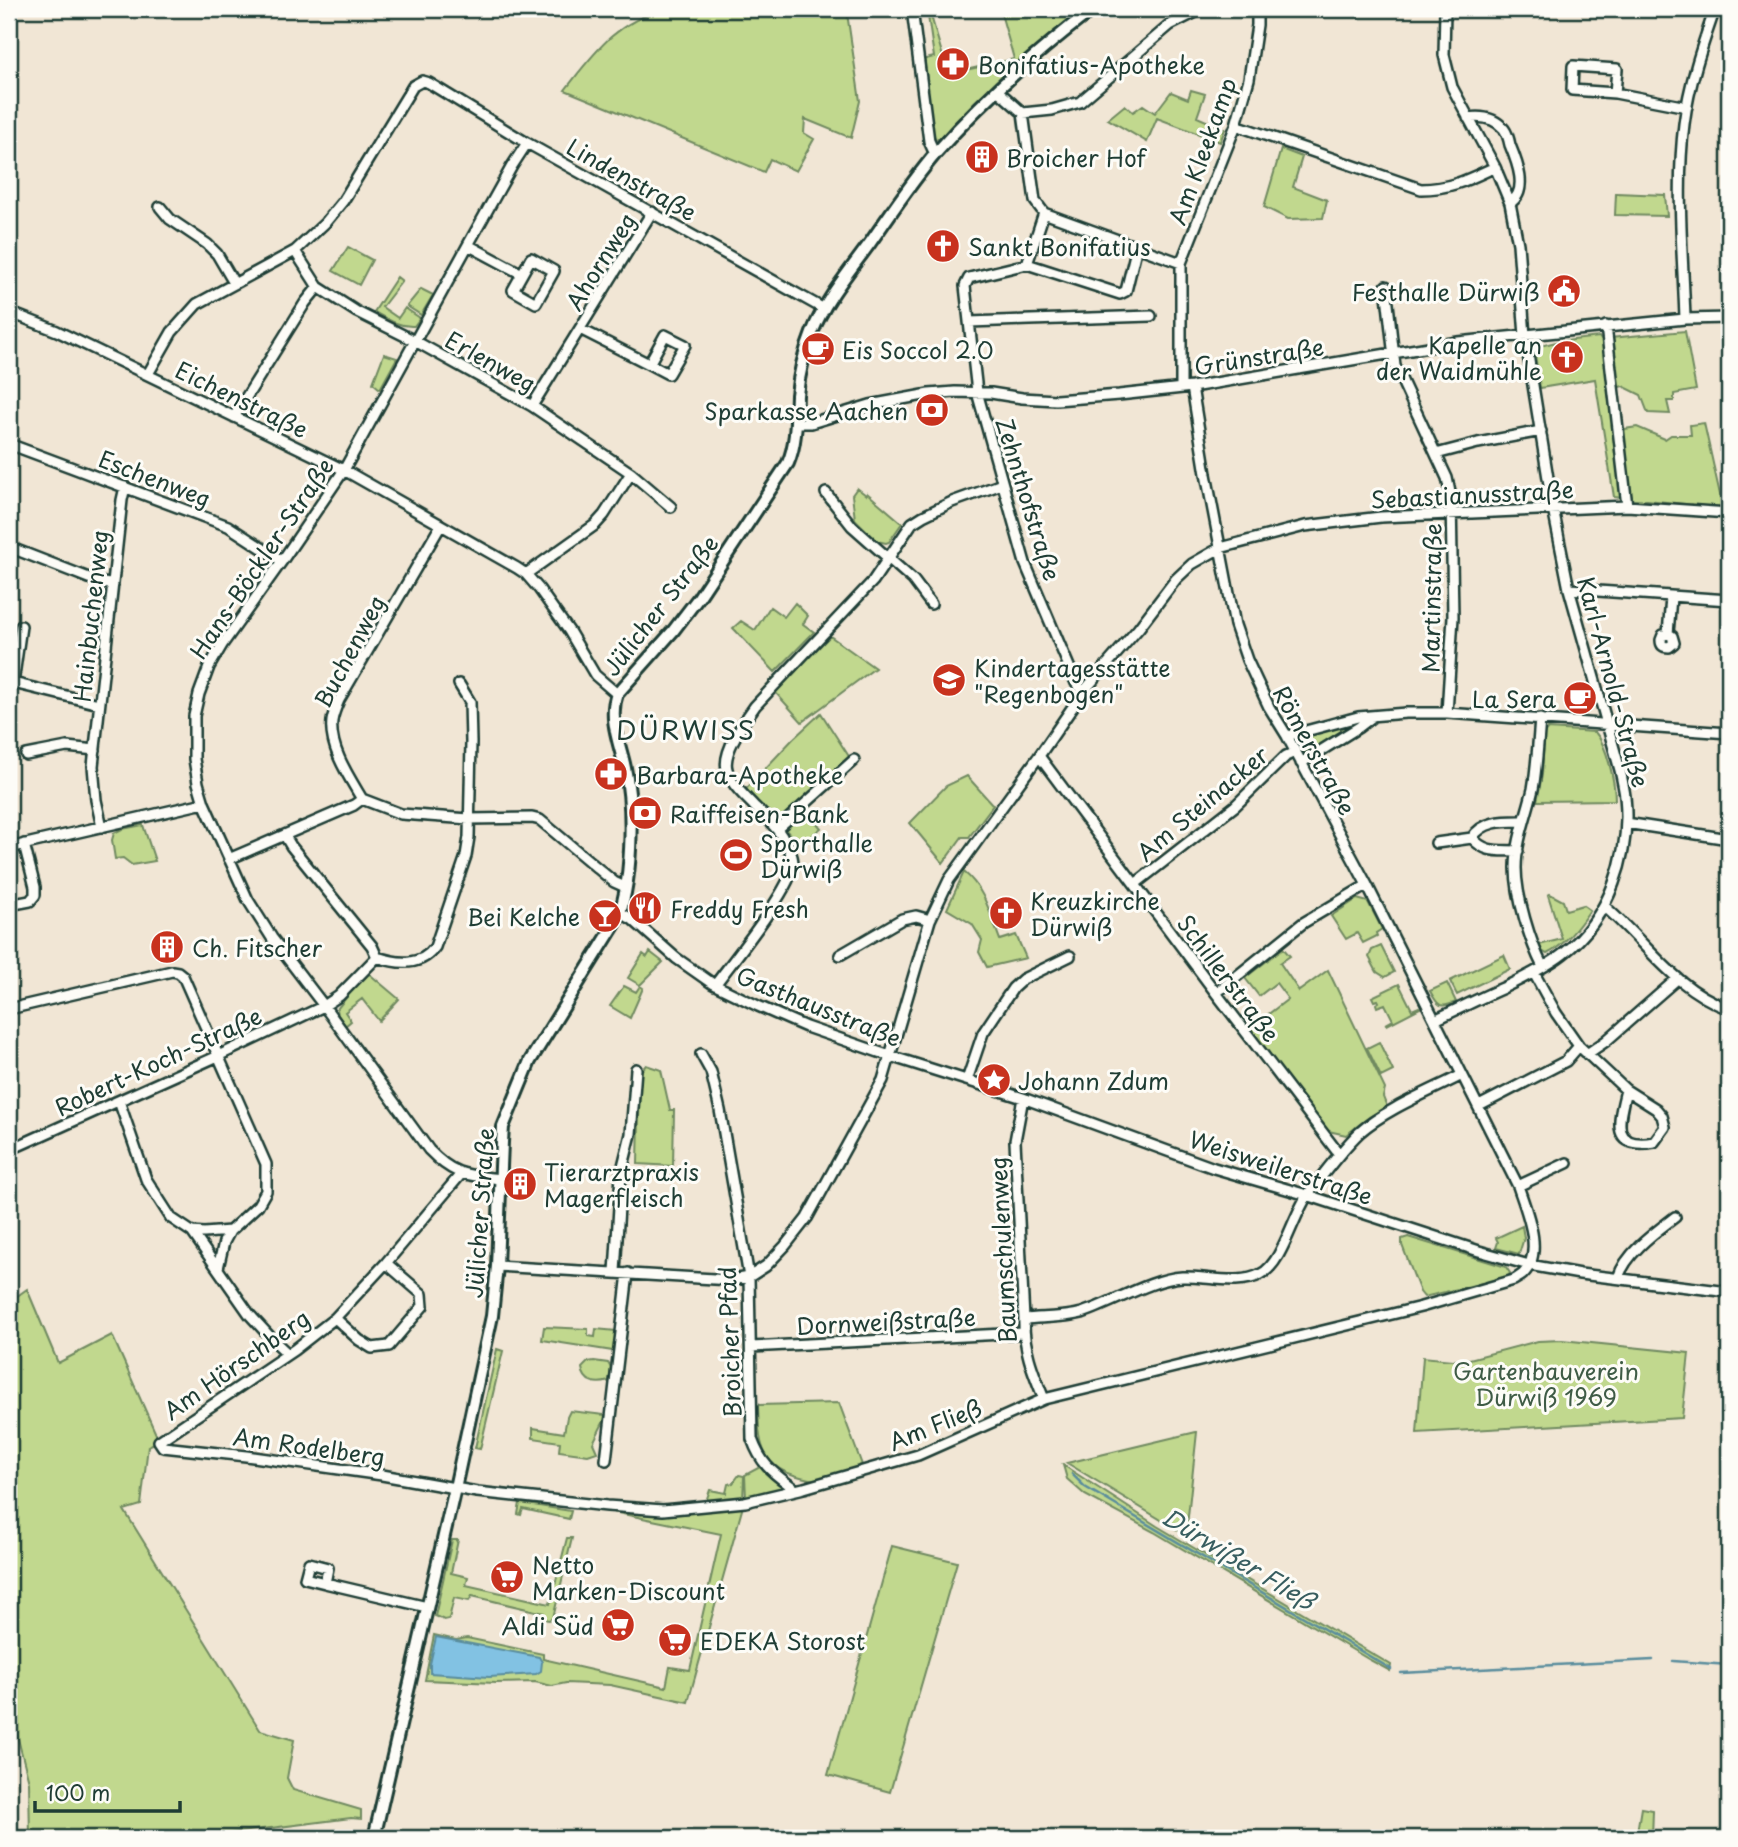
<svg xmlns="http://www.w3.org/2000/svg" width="1738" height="1847" font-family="'Playpen Sans',sans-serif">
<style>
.green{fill:#c1d88e;stroke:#708a61;stroke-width:2}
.water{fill:#82c2e3;stroke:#5a8d9d;stroke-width:2}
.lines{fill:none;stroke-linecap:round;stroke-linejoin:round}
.stream{stroke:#5a8d9d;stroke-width:2.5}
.minor-casing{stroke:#1f3d34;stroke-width:14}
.tertiary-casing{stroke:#1f3d34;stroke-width:16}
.minor{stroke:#fdfcf7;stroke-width:9}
.tertiary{stroke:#fdfcf7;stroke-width:10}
.labels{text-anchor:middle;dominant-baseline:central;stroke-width:6;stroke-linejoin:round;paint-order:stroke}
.poi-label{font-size:23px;fill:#1f3d34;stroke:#fdfcf7;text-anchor:start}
.street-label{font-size:23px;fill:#1f3d34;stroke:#fdfcf7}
.park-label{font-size:23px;fill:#3f5c46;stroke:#fdfcf7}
.water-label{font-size:24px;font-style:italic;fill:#385e60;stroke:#fdfcf7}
.quarter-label{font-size:26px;letter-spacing:2px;fill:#1f3d34;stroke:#fdfcf7}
</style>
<rect width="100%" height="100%" fill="#f1e6d5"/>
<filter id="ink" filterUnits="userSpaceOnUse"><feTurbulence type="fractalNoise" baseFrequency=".0143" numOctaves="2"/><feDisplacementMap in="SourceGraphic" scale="14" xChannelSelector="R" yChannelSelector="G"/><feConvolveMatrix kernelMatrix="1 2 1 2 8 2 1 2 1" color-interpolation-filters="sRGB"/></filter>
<g filter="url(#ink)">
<path class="green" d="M665 9H845L847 13 860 101 851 138 805 119 804 133 814 139 796 171 770 159 764 172 565 90C595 52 615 22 665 9Z
M927 9H929L948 74 1014 59 1000 10 1082 9 995 82 941 138 936 139 932 133 922 60 934 57Z
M1191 90 1205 94 1197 117 1225 129 1220 142 1157 118 1147 142 1108 119 1125 105 1133 112 1143 105 1155 113 1171 92 1188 99Z
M1281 149 1302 157 1293 187 1327 200 1323 218 1288 219 1264 207Z
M1616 193 1665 195 1667 216 1615 215Z
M348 247 372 260 359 285 333 271Z
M397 277 402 281 382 307 398 318 405 308 420 318 414 326C399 327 387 319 374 312Z
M421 289 433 295 421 315 407 306Z
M1685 331 1696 390 1674 394V401H1667L1670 414 1648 413 1641 395 1623 386 1616 388 1610 338Z
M1599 337 1604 344 1623 498 1614 497 1595 379 1540 388 1535 355 1540 346 1556 342Z
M384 354 397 358 380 389 373 383Z
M1704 423 1723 508 1647 500 1632 501 1622 437 1625 429 1637 427 1665 439 1671 435H1691L1690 425Z
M857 488 866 495 867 493 902 523 889 542 886 543 877 541 855 519 852 495Z
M795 603 808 616 803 624 814 632 775 672 733 628 741 621 755 630 770 607 784 617Z
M830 636 875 668 802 722 775 692Z
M821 713 850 758 781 819 775 821 746 789 793 739Z
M1356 720 1358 724 1310 752H1302C1283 730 1343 724 1356 720Z
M1548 729 1595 732C1607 745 1615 782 1615 800L1537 801 1542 775 1544 734Z
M967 776 993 805 969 837H962L943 863 910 823 946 786Z
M806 810 821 828 800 846 784 828Z
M143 825 155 861 132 865 123 858 115 859 112 840 114 833 122 829Z
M964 872C985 889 990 914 1000 940L1016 935 1026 958 987 967 979 952 982 940 972 924 947 909Z
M1550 894 1563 901 1566 910 1583 905 1590 910C1579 926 1565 945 1547 954L1542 951 1539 945 1562 939 1548 895Z
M1357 899 1368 902 1382 929 1376 933 1377 936 1363 943 1357 933 1346 939 1331 916Z
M1381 946 1394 972 1385 977 1377 972 1369 957 1372 950Z
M1283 948 1290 956 1280 963 1299 991 1328 970 1385 1089 1383 1097 1387 1107 1369 1117 1346 1135 1324 1130 1249 1029 1288 999 1276 983 1259 996 1245 978Z
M650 952 663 962 640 985 628 978 643 954 647 957Z
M1504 955 1510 969 1457 995 1450 981Z
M367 972 399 999 379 1021 362 999 345 1012 351 1021 345 1026 338 1015 337 1009Z
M1447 983 1456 1002C1440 1009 1438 1006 1430 991Z
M1399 984 1412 1010 1419 1007 1420 1008 1387 1025 1386 1024 1393 1020 1385 1004 1377 1007 1376 1004 1379 1002 1378 1000 1374 1001 1372 997Z
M624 986 636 992 640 986 643 988 630 1018 610 1006Z
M1379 1042 1393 1071 1381 1077 1367 1048Z
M646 1065 661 1070 670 1110H674L673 1166 638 1164 640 1072Z
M1522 1226 1524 1238 1519 1254 1496 1248 1498 1242 1496 1238Z
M1408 1237 1506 1267 1510 1273 1508 1277 1424 1297 1420 1292 1402 1245V1239Z
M27 1289 58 1363 112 1335 159 1441 148 1446 141 1505 124 1510 260 1730 294 1740 287 1778 293 1790 361 1810V1819L351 1818 191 1838H30L29 1782 14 1723 9 1712V1302Z
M544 1327 588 1329V1336L595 1337 596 1329 616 1331 613 1351 542 1340Z
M1562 1340 1689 1353 1682 1418 1417 1433 1423 1357 1462 1361 1538 1341Z
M497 1349 503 1351 480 1449 475 1448Z
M594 1361 608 1363 611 1368 609 1381C597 1385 584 1383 582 1368L588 1362Z
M839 1403 862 1465C849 1469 834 1478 821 1480 812 1480 803 1478 794 1475 758 1465 759 1436 758 1405Z
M570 1411 605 1415 604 1421 593 1443 597 1452 588 1455 559 1451 560 1442 533 1438V1428L564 1433 567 1417Z
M1197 1432 1186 1535 1067 1463 1196 1432Z
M1063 1465 1157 1526 1391 1665 1390 1671 1368 1659 1154 1532 1085 1495 1067 1479Z
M760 1467C766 1473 780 1482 783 1488L781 1492 746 1499 745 1475Z
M739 1475 744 1476 743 1500 705 1504 710 1490 726 1493 728 1484 733 1483Z
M520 1503 571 1511 569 1519 523 1509 521 1515 518 1514Z
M743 1506 688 1702 610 1685 566 1683 552 1686 535 1682 496 1683 425 1680 434 1635 456 1640 467 1638 543 1654V1659L666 1687 670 1667 690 1670 721 1534 603 1510Z
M567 1538H572L553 1618 549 1620 543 1619 544 1613 472 1596 469 1601 454 1598 449 1619 444 1620 435 1616 452 1540H458L451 1573 468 1577 466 1585 550 1604Z
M892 1546 957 1562 890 1792 828 1775Z
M1641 1808 1653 1810 1652 1838H1636Z"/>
<path class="water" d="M436 1637 539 1657 542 1662 541 1671 536 1674 489 1677 430 1673V1664Z"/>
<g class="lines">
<path class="stream" d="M1072 1474 1085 1487 1391 1669
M1673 1661 1729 1665
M1401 1673 1653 1660"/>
<g class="minor-casing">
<path id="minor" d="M912 9 929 141 935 154
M1573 66 1617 69 1615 93 1572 90Z
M997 90 1023 113 1052 110 1080 102 1170 25 1202 9
M1615 93 1687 107
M1023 113 1035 201 1044 213 1181 263
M1468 118C1482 116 1495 118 1504 129 1507 133 1509 140 1510 145 1517 162 1529 191 1510 203
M1236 125 1421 189C1451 189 1469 179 1495 167
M160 207 170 219 207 244 217 254 234 283
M468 245 522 274
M295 251 318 287 357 312 415 341 532 406 631 473 671 507
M531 258 554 271 536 303 513 290Z
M1027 264 1044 213
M1386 286 1395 366 1447 478 1451 497 1453 617 1447 713
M9 312 57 331 344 470 517 568 526 574 539 589 569 631 595 675 617 694
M1685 319C1683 255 1676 187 1684 124 1689 84 1702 46 1715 9
M969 322 1151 316
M1606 326 1627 506
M580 329 649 364
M665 335 685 345 668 374 649 364Z
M148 374 172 332 197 304 295 251 325 223 343 201 413 86 422 81 429 83 527 143 824 309
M1181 388V263L1236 125 1249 79 1257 25V9
M532 406 652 212
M234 417 305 303 318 287
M796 423H811L870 405 929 394 955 392 991 393 1022 398 1056 400 1119 395 1192 387 1458 342 1685 319 1729 318
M9 444 228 526 282 561
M1436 454 1478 443 1541 431
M826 493 852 526 913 580 931 604
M9 547 99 582 113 585
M526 574 595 525 604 515 631 473
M1569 589 1729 600
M1668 634 1672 636 1674 643 1669 647C1664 647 1661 646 1661 640L1663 635 1668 634 1671 597
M9 682 99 704
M13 683 21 626
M1083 692 1076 683 1025 563 977 392 965 286 969 278 1027 264 1120 294 1126 291 1137 246
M1540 719C1538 742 1537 766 1533 789 1527 815 1516 841 1516 868 1516 896 1530 942 1543 967
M1287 736 1358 717 1406 713H1447L1729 733
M26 755 67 747 95 750
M1039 756 1216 993 1339 1154
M1301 763 1359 727 1372 717
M362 799C349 777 329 748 332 721 333 714 336 707 339 700L441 525
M1626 823 1729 839
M102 827 96 800 93 766 122 500 125 487
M777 829 854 760
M1436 843 1472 838
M9 848 204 803
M1518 851C1499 850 1486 854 1472 838 1483 820 1505 821 1524 821
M229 859 354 805 362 799 401 814 469 819 532 818 540 820 614 882 625 887
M1135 884 1235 806 1286 756 1295 752
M9 905 30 901 35 895V887L24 844
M1604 906C1648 944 1673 988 1729 1009
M621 913 632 919 676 958 713 984 758 1006 806 1027 890 1056 1023 1098 1214 1168 1307 1195 1479 1251 1529 1265 1580 1274 1729 1292
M840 955 902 919 916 916 930 920
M377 957C398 964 421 967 435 947L466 856 469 837 471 742 470 702 459 684
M1534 973 1556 1013 1579 1046 1626 1090 1656 1109 1662 1116 1665 1127 1654 1142C1609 1150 1619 1119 1626 1090
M715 985C731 963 793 887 793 864 793 853 786 843 781 835 774 824 764 816 755 807 745 796 730 784 727 769 722 752 745 720 755 706L873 581 912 523 923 516 952 502 1002 484
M1216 993 1303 923 1367 885
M9 1009 172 971 178 972 183 976 266 1164V1191L258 1205 230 1231 224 1242 218 1268
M1435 1020C1458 1009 1480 998 1503 988 1523 978 1545 968 1563 954 1610 918 1631 854 1625 796 1624 788 1622 779 1620 770L1569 589 1553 509 1525 336 1518 244 1510 203 1495 167 1452 87 1444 55 1445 9
M701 1054 711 1072 720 1110 749 1277 752 1439C762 1467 774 1473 796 1490
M1587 1054 1606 1041 1677 979
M967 1080 983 1033 1013 988 1023 979 1070 956
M1023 1098 1015 1141 1024 1319C1023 1348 1033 1372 1044 1399
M119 1101 146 1179 171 1218 192 1232 250 1315 273 1340 288 1354
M1479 1106 1566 1061 1579 1046
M9 1150 218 1056 324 1006 339 996 377 957 372 946 291 846 285 836
M461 1174 386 1263 335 1318 294 1350 159 1441 163 1447 246 1456 382 1475 477 1492 607 1506 663 1510 745 1502 804 1488 918 1455 1044 1399 1421 1307 1514 1280C1517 1278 1521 1276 1523 1274 1545 1253 1526 1210 1518 1186L1367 885 1287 736 1269 707 1247 660 1235 625 1206 474 1192 387
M500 1179C466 1175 454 1176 429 1150L324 1006 272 938 248 900 204 803 198 783 194 759V716L199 694 209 667 222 645 282 561 344 470 468 245 512 166 527 143
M1518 1186 1567 1163
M192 1232 204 1233 230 1231
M497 1266 731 1280 749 1277 766 1266 785 1246 807 1218 883 1080 930 920 949 880 1039 756 1083 692 1138 629 1176 579 1192 564 1220 548 1305 526 1381 517 1627 506 1729 513
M615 1272 621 1174 631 1134 636 1069
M1618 1278C1626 1253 1654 1233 1675 1217
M335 1318 359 1340 372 1348 389 1346 423 1306 422 1294 386 1263
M1024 1319C1042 1317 1064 1318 1082 1313 1113 1303 1151 1279 1182 1277 1206 1276 1240 1286 1261 1274 1283 1263 1293 1214 1309 1193 1325 1172 1341 1150 1360 1132 1386 1109 1431 1091 1462 1075
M751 1347 1023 1333
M606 1460 628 1273
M309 1563 328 1568 325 1583 305 1578Z
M325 1583 427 1607"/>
</g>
<g class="tertiary-casing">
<path id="tertiary" d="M374 1838 455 1488 492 1316 497 1266 502 1142 503 1127 530 1061 615 924C633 888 634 808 625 768 620 744 608 718 617 694L673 631 699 597 788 463C797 442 796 417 797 395 799 374 804 353 812 333 825 300 849 272 870 243 891 213 912 181 936 153 983 99 1037 52 1093 9"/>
</g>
<use href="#minor" class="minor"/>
<use href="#tertiary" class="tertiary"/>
</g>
</g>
<defs>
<g id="pharmacy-disc" transform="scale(1.75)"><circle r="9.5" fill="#c8321e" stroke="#fdfcf7"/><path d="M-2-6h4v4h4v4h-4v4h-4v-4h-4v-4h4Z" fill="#fff"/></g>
<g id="building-disc" transform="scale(1.75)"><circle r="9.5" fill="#c8321e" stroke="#fdfcf7"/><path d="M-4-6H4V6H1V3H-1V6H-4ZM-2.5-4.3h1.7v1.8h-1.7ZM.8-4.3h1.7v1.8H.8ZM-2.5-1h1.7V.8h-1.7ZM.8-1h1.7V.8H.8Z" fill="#fff"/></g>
<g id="church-disc" transform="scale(1.75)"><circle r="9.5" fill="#c8321e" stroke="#fdfcf7"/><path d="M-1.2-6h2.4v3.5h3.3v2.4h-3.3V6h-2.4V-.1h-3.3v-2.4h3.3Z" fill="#fff"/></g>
<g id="civic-disc" transform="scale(1.75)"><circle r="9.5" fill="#c8321e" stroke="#fdfcf7"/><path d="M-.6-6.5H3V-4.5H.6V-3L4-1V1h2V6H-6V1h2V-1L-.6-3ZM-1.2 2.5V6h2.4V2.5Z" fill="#fff"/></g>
<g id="cafe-disc" transform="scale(1.75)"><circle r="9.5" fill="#c8321e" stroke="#fdfcf7"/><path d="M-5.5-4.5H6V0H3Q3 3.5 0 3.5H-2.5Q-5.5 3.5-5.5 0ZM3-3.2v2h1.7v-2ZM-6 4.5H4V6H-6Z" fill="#fff"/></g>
<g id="bank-disc" transform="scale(1.75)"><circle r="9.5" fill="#c8321e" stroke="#fdfcf7"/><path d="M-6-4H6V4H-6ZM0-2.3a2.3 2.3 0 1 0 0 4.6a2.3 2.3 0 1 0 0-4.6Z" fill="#fff"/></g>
<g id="school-disc" transform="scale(1.75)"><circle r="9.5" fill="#c8321e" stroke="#fdfcf7"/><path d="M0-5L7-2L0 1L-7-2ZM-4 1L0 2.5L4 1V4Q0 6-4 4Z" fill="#fff"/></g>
<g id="stadium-disc" transform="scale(1.75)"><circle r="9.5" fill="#c8321e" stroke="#fdfcf7"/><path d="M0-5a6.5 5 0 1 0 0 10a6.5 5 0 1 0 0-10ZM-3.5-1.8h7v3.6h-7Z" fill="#fff"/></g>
<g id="restaurant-disc" transform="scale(1.75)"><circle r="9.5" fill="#c8321e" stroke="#fdfcf7"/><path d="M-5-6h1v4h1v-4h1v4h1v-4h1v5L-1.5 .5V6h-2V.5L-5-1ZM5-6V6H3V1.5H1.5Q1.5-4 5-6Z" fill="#fff"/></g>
<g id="bar-disc" transform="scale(1.75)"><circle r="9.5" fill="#c8321e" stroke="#fdfcf7"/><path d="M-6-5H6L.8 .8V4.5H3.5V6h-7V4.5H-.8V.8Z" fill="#fff"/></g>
<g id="sight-disc" transform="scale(1.75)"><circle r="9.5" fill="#c8321e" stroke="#fdfcf7"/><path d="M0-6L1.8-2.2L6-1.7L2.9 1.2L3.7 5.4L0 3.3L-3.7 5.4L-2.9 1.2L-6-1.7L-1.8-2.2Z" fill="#fff"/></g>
<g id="supermarket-disc" transform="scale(1.75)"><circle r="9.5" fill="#c8321e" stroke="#fdfcf7"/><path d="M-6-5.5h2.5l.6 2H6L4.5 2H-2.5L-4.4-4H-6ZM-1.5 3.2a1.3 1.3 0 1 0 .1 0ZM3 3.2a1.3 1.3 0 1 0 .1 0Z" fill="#fff"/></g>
</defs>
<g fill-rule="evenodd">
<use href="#pharmacy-disc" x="953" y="64"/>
<use href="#building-disc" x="982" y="157"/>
<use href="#church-disc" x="943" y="246"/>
<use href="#civic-disc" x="1564" y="291"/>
<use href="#cafe-disc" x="818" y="349"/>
<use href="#church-disc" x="1567" y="357"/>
<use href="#bank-disc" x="932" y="410"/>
<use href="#school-disc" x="949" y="680"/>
<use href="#cafe-disc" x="1580" y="698"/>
<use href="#pharmacy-disc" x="611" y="774"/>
<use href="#bank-disc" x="645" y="813"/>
<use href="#stadium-disc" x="736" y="855"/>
<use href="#restaurant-disc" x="645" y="908"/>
<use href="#church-disc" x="1006" y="913"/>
<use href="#bar-disc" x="605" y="916"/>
<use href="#building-disc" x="167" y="947"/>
<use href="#sight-disc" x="994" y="1080"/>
<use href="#building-disc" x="520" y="1184"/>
<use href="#supermarket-disc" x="507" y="1577"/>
<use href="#supermarket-disc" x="618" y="1625"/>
<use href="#supermarket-disc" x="675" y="1640"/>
</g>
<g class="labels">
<g class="poi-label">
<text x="978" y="64">Bonifatius-Apotheke</text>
<text x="1006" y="157">Broicher Hof</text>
<text x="968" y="246">Sankt Bonifatius</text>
<text x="1540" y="291" text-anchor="end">Festhalle Dürwiß</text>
<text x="1542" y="344" text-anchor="end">Kapelle an<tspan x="1542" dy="26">der Waidmühle</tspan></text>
<text x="842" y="349">Eis Soccol 2.0</text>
<text x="908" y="410" text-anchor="end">Sparkasse Aachen</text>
<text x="974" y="667">Kindertagesstätte<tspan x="974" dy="26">"Regenbogen"</tspan></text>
<text x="1556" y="698" text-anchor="end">La Sera</text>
<text x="636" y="774">Barbara-Apotheke</text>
<text x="670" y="813">Raiffeisen-Bank</text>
<text x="760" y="842">Sporthalle<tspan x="760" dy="26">Dürwiß</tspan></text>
<text x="1030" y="900">Kreuzkirche<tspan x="1030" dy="26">Dürwiß</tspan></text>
<text x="670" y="908">Freddy Fresh</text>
<text x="580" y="916" text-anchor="end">Bei Kelche</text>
<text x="192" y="947">Ch. Fitscher</text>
<text x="1018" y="1080">Johann Zdum</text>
<text x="544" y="1171">Tierarztpraxis<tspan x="544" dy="26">Magerfleisch</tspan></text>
<text x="532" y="1564">Netto<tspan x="532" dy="26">Marken-Discount</tspan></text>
<text x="594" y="1625" text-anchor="end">Aldi Süd</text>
<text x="700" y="1640">EDEKA Storost</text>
</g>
<g class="street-label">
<text transform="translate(1202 151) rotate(-70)">Am Kleekamp</text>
<text transform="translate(632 179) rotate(29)">Lindenstraße</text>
<text transform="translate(600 261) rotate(-58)">Ahornweg</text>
<text transform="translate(1259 356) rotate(-9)">Grünstraße</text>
<text transform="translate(491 361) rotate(29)">Erlenweg</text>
<text transform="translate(242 399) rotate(26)">Eichenstraße</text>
<text transform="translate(155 478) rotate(21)">Eschenweg</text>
<text transform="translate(1472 494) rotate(-3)">Sebastianusstraße</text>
<text transform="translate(1029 499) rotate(73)">Zehnthofstraße</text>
<text transform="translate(261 558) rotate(-56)">Hans-Böckler-Straße</text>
<text transform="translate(1431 598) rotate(-89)">Martinstraße</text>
<text transform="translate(660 605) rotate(-52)">Jülicher Straße</text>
<text transform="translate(90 616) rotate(-84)">Hainbuchenweg</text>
<text transform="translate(349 651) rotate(-62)">Buchenweg</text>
<text transform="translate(1614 682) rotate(75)">Karl-Arnold-Straße</text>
<text transform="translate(1315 750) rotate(61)">Römerstraße</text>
<text transform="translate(1202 803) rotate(-40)">Am Steinacker</text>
<text transform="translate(1229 978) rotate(53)">Schillerstraße</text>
<text transform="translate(819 1006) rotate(22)">Gasthausstraße</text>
<text transform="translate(158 1061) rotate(-25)">Robert-Koch-Straße</text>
<text transform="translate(1281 1167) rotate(18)">Weisweilerstraße</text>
<text transform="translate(479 1213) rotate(-86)">Jülicher Straße</text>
<text transform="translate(1002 1250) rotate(-93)">Baumschulenweg</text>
<text transform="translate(886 1321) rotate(-3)">Dornweißstraße</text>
<text transform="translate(729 1342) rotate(-92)">Broicher Pfad</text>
<text transform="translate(236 1364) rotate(-35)">Am Hörschberg</text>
<text transform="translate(935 1424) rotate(-22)">Am Fließ</text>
<text transform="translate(309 1446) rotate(8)">Am Rodelberg</text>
</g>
<g class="park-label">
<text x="1546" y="1370">Gartenbauverein<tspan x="1546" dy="26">Dürwiß 1969</tspan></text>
</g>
<g class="water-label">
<text transform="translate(1239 1558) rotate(31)">Dürwißer Fließ</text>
</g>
<g class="quarter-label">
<text x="686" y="729">DÜRWISS</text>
</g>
</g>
<rect width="1738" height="1847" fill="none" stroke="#fdfcf7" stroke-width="35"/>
<rect x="18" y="18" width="1703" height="1812" fill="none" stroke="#1f3d34" stroke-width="2.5" filter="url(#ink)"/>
<path d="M35 1801v10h145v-10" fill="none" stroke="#1f3d34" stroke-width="3.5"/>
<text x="46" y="1801" font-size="21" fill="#1f3d34" stroke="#fdfcf7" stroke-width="5" paint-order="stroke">100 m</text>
</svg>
